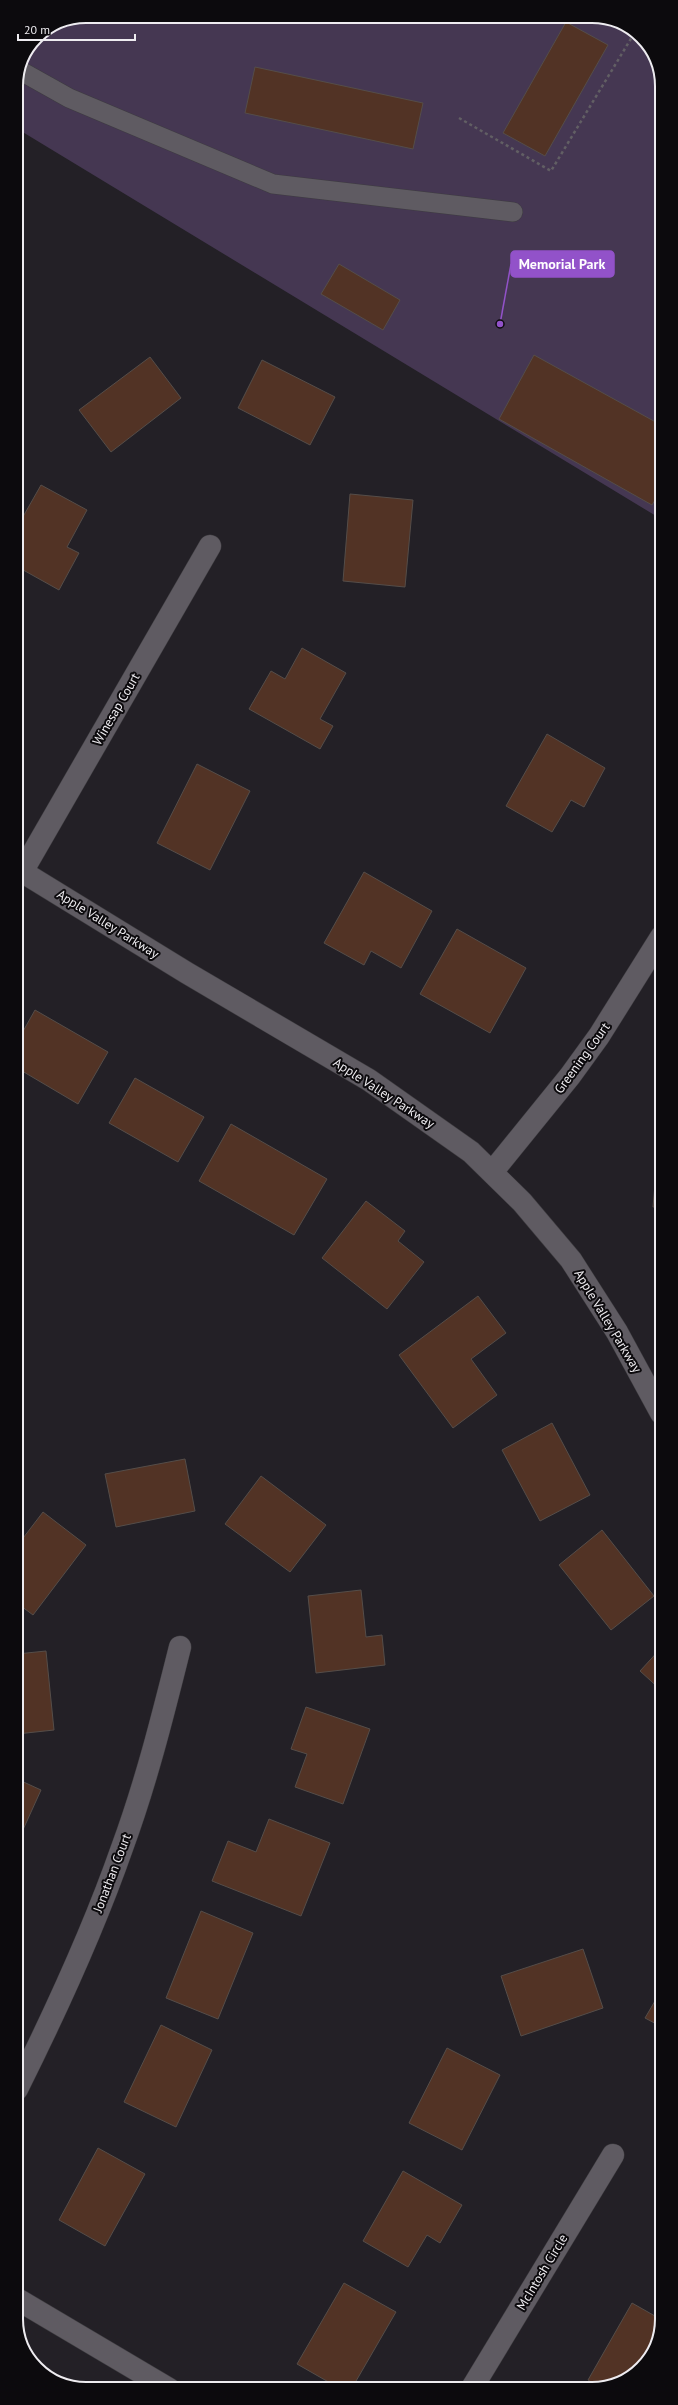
<svg xmlns="http://www.w3.org/2000/svg" width="678" height="2405" font-family="'PT Sans',sans-serif">
<style>
.green{fill:#453752}
.building{fill:#523325;stroke:#554d49}
.lines{fill:none;stroke-linecap:round;stroke-linejoin:round}
.service-casing{stroke:#3e3c40;stroke-width:20}
.minor-casing{stroke:#3e3c40;stroke-width:23}
.path{stroke:#625f64;stroke-width:2.5;stroke-dasharray:3 3;stroke-linecap:butt}
.service{stroke:#5f5b62;stroke-width:19}
.minor{stroke:#5f5b62;stroke-width:22}
.labels{text-anchor:middle;dominant-baseline:central;stroke-width:4;stroke-linejoin:round;paint-order:stroke}
.street-label{font-size:13px;fill:#eeecf0;stroke:#0c0a0d}
.rim{fill:none;stroke:#eeecf0;stroke-width:2}
.leader{fill:none;stroke:#9252c9;stroke-width:1.5}
.callout-dot{fill:#9252c9;stroke:#0c0a0d;stroke-width:1.5}
.callout{fill:#9252c9;stroke:#9252c9;stroke-width:1.5}
.callout-label{font-size:14px;text-anchor:middle;font-weight:bold;fill:#fff}
</style>
<rect width="100%" height="100%" fill="#232026"/>
<path class="green" d="M86 16H597L638 34 661 72V519L16 128C16 86 14 43 59 22 67 18 78 18 86 16Z"/>
<path class="building" d="M566 22 608 45 545 156 503 133Z
M255 67 423 103 413 149 245 113Z
M339 264 400 300 383 330 321 294Z
M534 355 661 425V490L652 505 499 419Z
M150 357 181 398 111 452 79 410Z
M262 360 335 397 310 445 238 408Z
M41 485 87 510 67 547 79 553 59 590 16 566V529Z
M350 494 413 500 405 587 343 581Z
M302 648 346 673 320 719 333 726 320 749 249 709 271 671 285 679Z
M547 734 605 768 584 807 571 800 552 832 506 806Z
M197 764 250 791 210 870 157 843Z
M364 872 432 911 401 968 371 951 364 965 324 943Z
M457 929 526 968 490 1033 420 994Z
M35 1010 108 1052 78 1104 17 1068V1042Z
M135 1078 204 1117 178 1162 109 1123Z
M661 1117V1207H653Z
M231 1124 327 1179 294 1235 199 1181Z
M366 1201 405 1231 398 1241 424 1262 387 1309 322 1258Z
M478 1296 506 1333 471 1359 497 1395 453 1428 399 1355Z
M552 1423 590 1495 540 1521 502 1450Z
M185 1459 195 1511 116 1527 105 1474Z
M261 1476 326 1525 290 1572 225 1524Z
M43 1512 86 1545 33 1615 17 1603V1546Z
M602 1530 654 1596 611 1630 559 1565Z
M361 1590 366 1637 382 1635 385 1665 316 1673 308 1596Z
M662 1647V1691L640 1671Z
M46 1651 54 1730 17 1734V1654Z
M306 1707 370 1729 343 1804 295 1787 307 1754 291 1749Z
M17 1779 41 1790 17 1843Z
M269 1819 330 1843 301 1916 212 1881 228 1841 256 1852Z
M201 1911 253 1933 218 2019 166 1998Z
M583 1949 603 2008 521 2036 501 1976Z
M662 1989V2027L645 2018Z
M161 2025 212 2050 176 2127 124 2102Z
M447 2048 500 2075 462 2150 409 2123Z
M98 2148 145 2174 105 2246 59 2220Z
M403 2171 462 2205 440 2243 427 2235 408 2267 363 2241Z
M344 2283 396 2312 352 2388H339L297 2364Z
M632 2303 662 2320 647 2362 602 2388 588 2380Z"/>
<g class="lines">
<g class="service-casing">
<path id="service" d="M19 70 69 98 273 184 513 212"/>
</g>
<g class="minor-casing">
<path id="minor" d="M16 868 187 973 369 1080 471 1152 522 1202 571 1260 617 1332 661 1413
M22 872 210 546
M493 1171 570 1076 599 1036 661 937
M17 2089C56 2011 93 1931 122 1848 146 1783 163 1715 180 1647
M17 2299 169 2389
M472 2388 613 2155"/>
</g>
<path class="path" d="M459 118 551 171 635 32"/>
<use href="#service" class="service"/>
<use href="#minor" class="minor"/>
</g>
<g class="labels">
<g class="street-label">
<text transform="translate(116 709) rotate(-60)">Winesap Court</text>
<text transform="translate(108 924) rotate(32)">Apple Valley Parkway</text>
<text transform="translate(582 1058) rotate(-54)">Greening Court</text>
<text transform="translate(384 1093) rotate(33)">Apple Valley Parkway</text>
<text transform="translate(608 1321) rotate(59)">Apple Valley Parkway</text>
<text transform="translate(112 1873) rotate(-69)">Jonathan Court</text>
<text transform="translate(542 2272) rotate(-59)">McIntosh Circle</text>
</g>
</g>
<path d="M0 0H678V2405H0ZM86 23H592A63 63 0 0 1 655 86V2319A63 63 0 0 1 592 2382H86A63 63 0 0 1 23 2319V86A63 63 0 0 1 86 23Z" fill="#0c0a0d" fill-rule="evenodd"/>
<path class="rim" d="M86 23H592A63 63 0 0 1 655 86V2319A63 63 0 0 1 592 2382H86A63 63 0 0 1 23 2319V86A63 63 0 0 1 86 23Z"/>
<path class="leader" d="M500 324L511 264"/>
<circle class="callout-dot" cx="500" cy="324" r="4"/>
<rect class="callout" x="511" y="251" width="103" height="26" rx="4"/>
<g class="callout-label">
<text x="562" y="269">Memorial Park</text>
</g>
<path d="M18 34v6h117v-6" fill="none" stroke="#eeecf0" stroke-width="2"/>
<text x="24" y="34" font-size="12" fill="#eeecf0" stroke="#0c0a0d" stroke-width="3" paint-order="stroke">20 m</text>
</svg>
